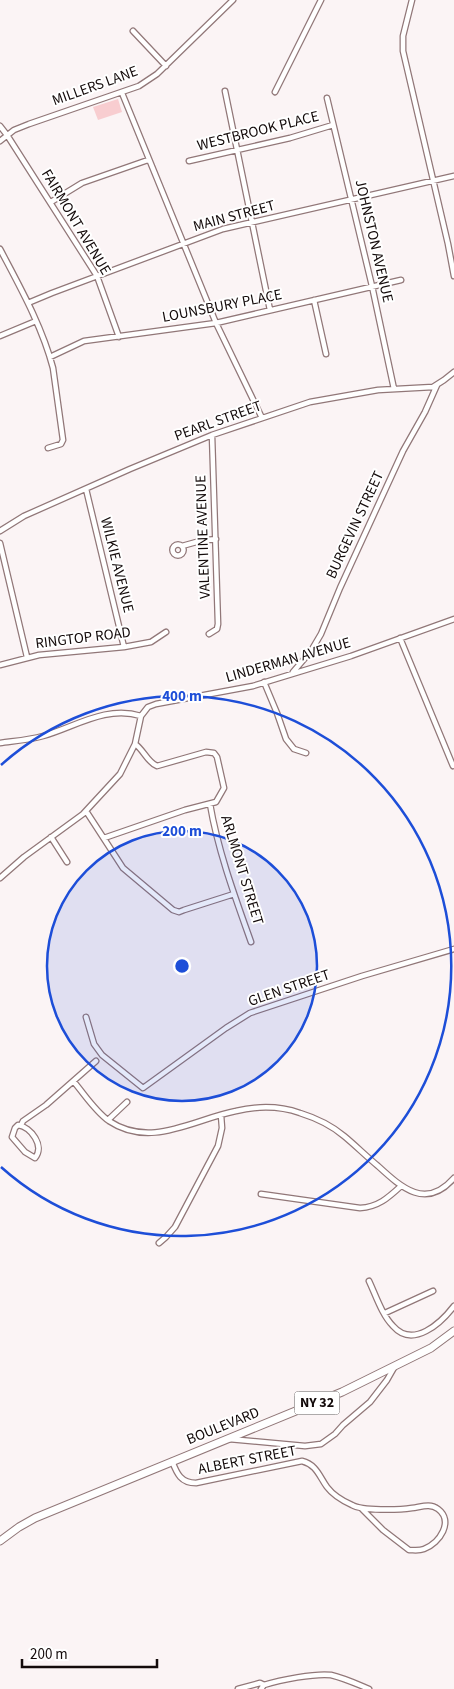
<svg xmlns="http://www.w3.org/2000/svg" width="454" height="1689" font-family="'Source Sans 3',sans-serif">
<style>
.garden{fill:#f8cdd0}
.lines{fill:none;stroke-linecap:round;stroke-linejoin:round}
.minor-casing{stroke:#917778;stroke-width:7}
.primary-casing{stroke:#917778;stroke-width:9}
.minor{stroke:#fff;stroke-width:4.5}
.primary{stroke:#fff;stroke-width:7}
.ring{fill:none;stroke:#1d4ed8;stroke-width:2.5}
.labels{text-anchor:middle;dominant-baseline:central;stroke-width:4;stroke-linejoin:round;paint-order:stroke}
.shield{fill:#fff;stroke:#5a5454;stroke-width:1}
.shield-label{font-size:14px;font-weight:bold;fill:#130a0a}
.street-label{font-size:15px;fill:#130a0a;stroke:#fff}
.centre{fill:#1d4ed8;stroke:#fff;stroke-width:2.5}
.ring-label{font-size:15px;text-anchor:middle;font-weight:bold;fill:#1d4ed8;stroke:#fff;stroke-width:4;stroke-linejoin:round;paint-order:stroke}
</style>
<rect width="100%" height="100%" fill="#fbf4f5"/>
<path class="garden" d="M118 99 122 112 98 120 93 107Z"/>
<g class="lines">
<g class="minor-casing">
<path id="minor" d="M412 0 403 36V51L448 244 454 276
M133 31 166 66
M225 91 270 310
M275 92 321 0
M122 93 216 323 262 418
M327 98 372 286 394 389
M0 126 7 135 97 276 119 337
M0 141 14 130 29 124 139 86 157 74 233 0
M189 161 290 138 333 125
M51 202 82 183 148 160
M0 249C20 287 42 326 53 368L63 440 61 444 48 448
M314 300 326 354
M28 303 52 293 223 229 454 176
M0 336 36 321
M50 357 84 341 216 323 401 280
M86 489 124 647
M0 531 24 516 130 469 212 435 310 402 378 390 433 387 444 380 454 372
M0 543 27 657
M172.5 550a5.5 5.5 0 1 1 11 0a5.5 5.5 0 1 1-11 0Z
M182 546 200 541 216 539
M209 634 217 629 218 624 212 435
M400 638 453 766
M0 665 39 655 124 647 151 642 166 632
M293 672 311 651 321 634 340 588 403 451 425 412 437 385
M264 682 277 713 286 739 294 749 306 753
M0 743C14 741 29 740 43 736 75 727 106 705 141 716
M210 804C218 851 235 897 251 942
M86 811 123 868 173 910 179 912 184 910 234 894
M51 837 67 862
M104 838 185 810 216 802 224 788 217 757 214 753 206 752 157 766C147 762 144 750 135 744
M0 878 24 857 83 814 120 774 135 744 141 716 148 707 156 704 253 686 351 656 454 619
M86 1017 94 1044 102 1055 143 1088 226 1028 250 1013 362 976 454 949
M74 1082C85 1095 95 1111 109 1121 151 1149 194 1119 236 1111 257 1106 280 1106 300 1113 316 1118 331 1125 344 1136 355 1145 366 1156 378 1166 402 1188 426 1210 454 1178
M108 1120 127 1102
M18 1125C31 1127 45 1146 35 1158L25 1152 12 1137 15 1128Z
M21 1125 23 1121 46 1105 96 1061
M261 1194 360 1208C378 1207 388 1198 401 1186
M159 1243 166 1237 175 1227 218 1146 222 1128 221 1115
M369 1281C376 1296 382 1315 393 1326 413 1349 441 1323 454 1306
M385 1313 433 1291
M229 1439 305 1446 321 1444 335 1434 343 1425 370 1402 387 1380 395 1366
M172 1461C177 1474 181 1483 196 1483L302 1461C317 1465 319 1476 327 1487 333 1495 343 1501 352 1505 362 1511 399 1510 412 1508 421 1507 430 1503 438 1509 454 1521 440 1543 424 1549 419 1551 414 1550 409 1550L383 1530 362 1509
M238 1689 260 1683 264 1685
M261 1689 264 1685C280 1680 315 1673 331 1675 344 1678 357 1684 369 1689"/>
</g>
<g class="primary-casing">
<path id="primary" d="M0 1541 19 1527 35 1518 342 1392 431 1348 454 1331"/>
</g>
<use href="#minor" class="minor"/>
<use href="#primary" class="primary"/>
</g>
<circle cx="182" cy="966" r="135" fill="#1d4ed8" fill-opacity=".12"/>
<g class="ring">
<circle cx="182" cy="966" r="135"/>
<path d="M1 765A270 270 0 1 1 1 1167"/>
</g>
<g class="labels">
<rect class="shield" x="294.5" y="1391.5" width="45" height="23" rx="4"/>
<g class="shield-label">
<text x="317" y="1403">NY 32</text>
</g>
<g class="street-label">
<text transform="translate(95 86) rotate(-20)">MILLERS LANE</text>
<text transform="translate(258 131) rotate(-14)">WESTBROOK PLACE</text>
<text transform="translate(234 216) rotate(-15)">MAIN STREET</text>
<text transform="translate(76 222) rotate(59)">FAIRMONT AVENUE</text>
<text transform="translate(374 241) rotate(77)">JOHNSTON AVENUE</text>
<text transform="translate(222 306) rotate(-11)">LOUNSBURY PLACE</text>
<text transform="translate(218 421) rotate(-20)">PEARL STREET</text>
<text transform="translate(355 525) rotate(-65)">BURGEVIN STREET</text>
<text transform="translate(203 537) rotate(-92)">VALENTINE AVENUE</text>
<text transform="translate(117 565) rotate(76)">WILKIE AVENUE</text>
<text transform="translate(83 638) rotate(-7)">RINGTOP ROAD</text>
<text transform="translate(288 660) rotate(-16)">LINDERMAN AVENUE</text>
<text transform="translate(242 870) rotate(73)">ARLMONT STREET</text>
<text transform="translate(289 988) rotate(-19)">GLEN STREET</text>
<text transform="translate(223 1426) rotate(-22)">BOULEVARD</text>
<text transform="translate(247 1460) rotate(-11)">ALBERT STREET</text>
</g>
</g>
<circle cx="182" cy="966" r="8" class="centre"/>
<g class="ring-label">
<text x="182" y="701">400 m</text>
<text x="182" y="836">200 m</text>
</g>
<path d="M22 1659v8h135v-8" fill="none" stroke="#130a0a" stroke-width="2.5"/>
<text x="30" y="1659" font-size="15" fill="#130a0a" stroke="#ffffff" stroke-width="4" paint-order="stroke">200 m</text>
</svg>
